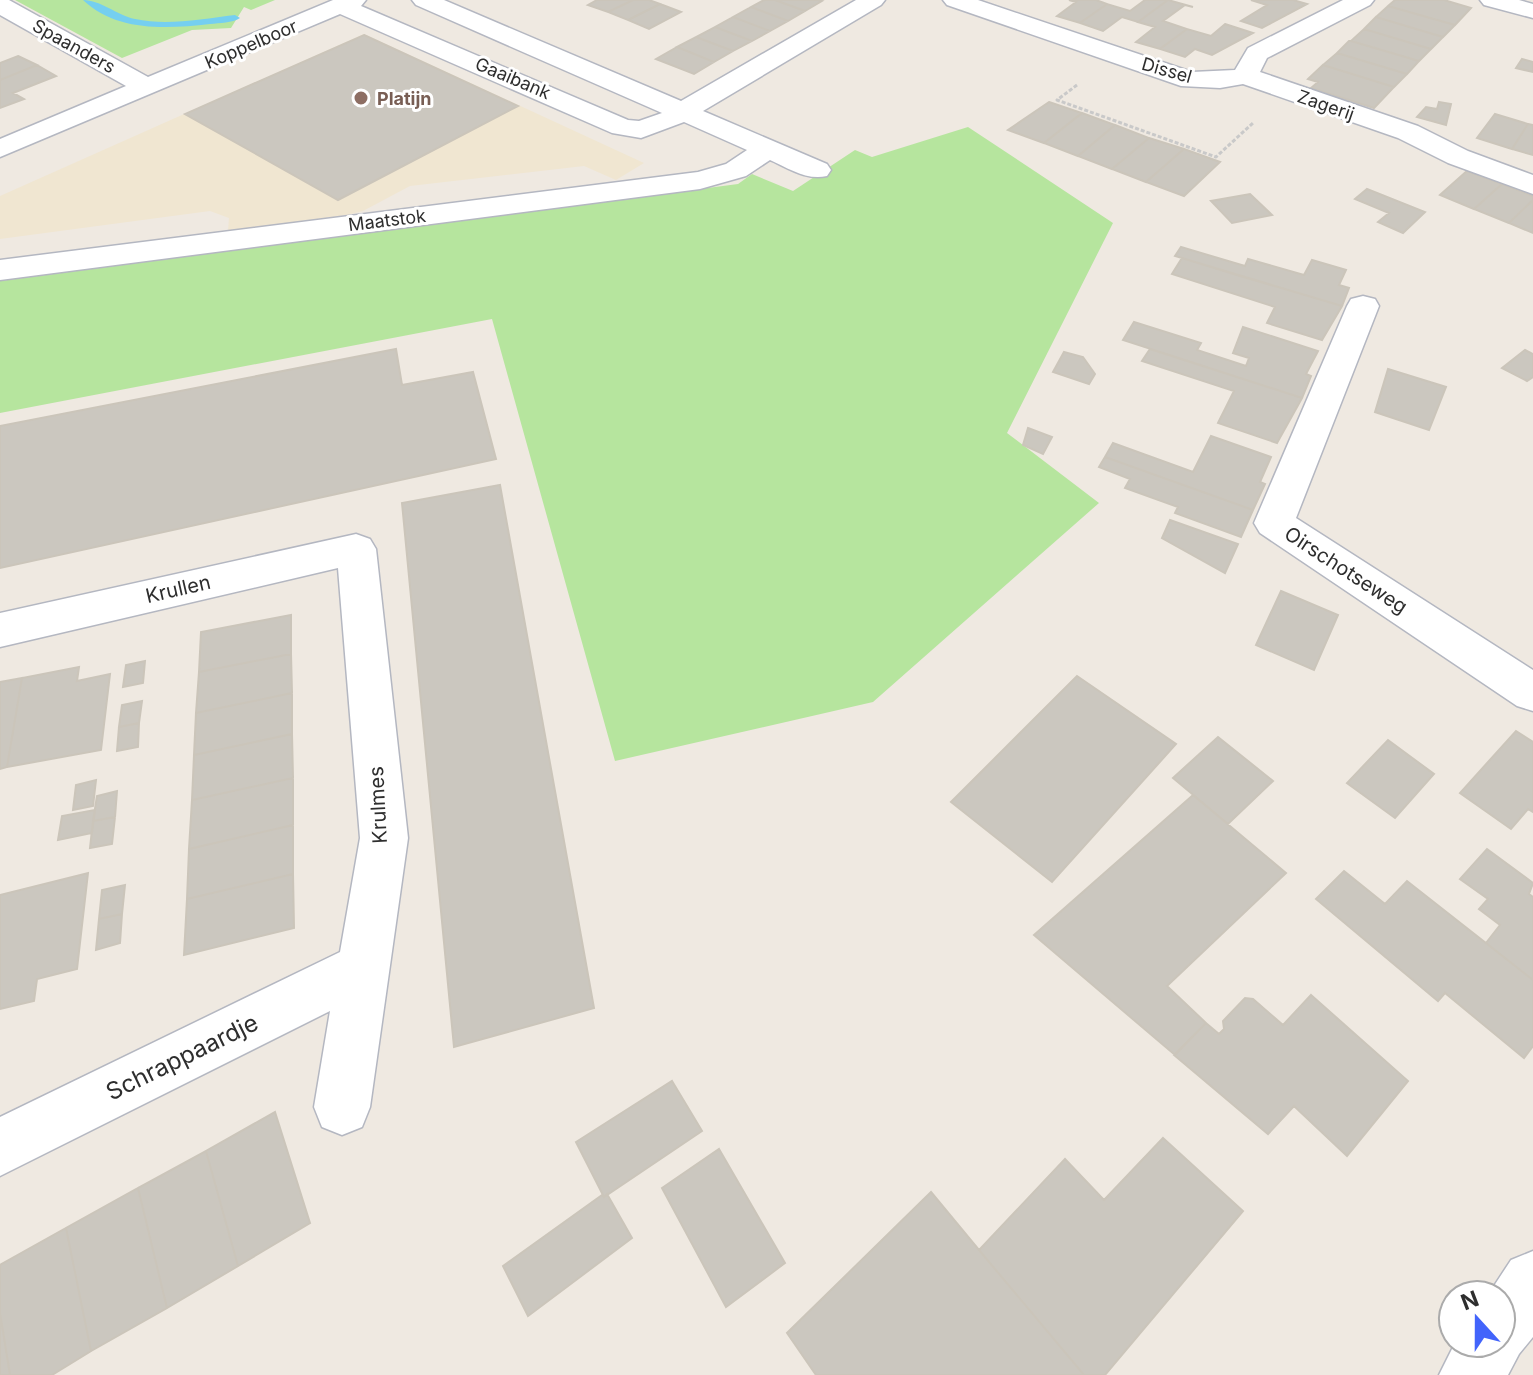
<svg xmlns="http://www.w3.org/2000/svg" width="1533" height="1375" font-family="Inter,sans-serif">
<style>
.education{fill:#f0e6d1}
.green{fill:#b6e59e}
.lines{fill:none;stroke-linecap:round;stroke-linejoin:round}
.stream{fill:#75cff0;fill-rule:evenodd}
.building{fill:#cbc7bf;stroke:#cbc5ba;stroke-width:2}
.minor-casing{stroke:#b4b7c1;stroke-width:3}
.path{stroke:#c9c9c9;stroke-width:3;stroke-dasharray:4 2;stroke-linecap:butt}
.minor{fill:#fff;fill-rule:evenodd}
.education-dot{fill:#8d6e63;stroke:#fff;stroke-width:3}
.labels{text-anchor:middle;dominant-baseline:central;stroke-width:6;stroke-linejoin:round;paint-order:stroke}
.far-street-label{font-size:18px;fill:#2e2e2e;stroke:#fff}
.far-education-label{font-size:18px;font-weight:bold;fill:#785e54;stroke:#fff;text-anchor:start}
.street-label{font-size:20px;fill:#2e2e2e;stroke:#fff}
.near-street-label{font-size:24px;fill:#2e2e2e;stroke:#fff}
</style>
<rect width="100%" height="100%" fill="#efe9e1"/>
<path class="education" d="M364 34 644 163 616 180 584 166 410 186 363 211 347 215 228 231 229 218 210 211 0 239V196Z"/>
<path class="green" d="M15 0H275L251 10 244 7 231 28 192 30 122 58Z
M968 127 1113 223 1007 433 1099 503 873 702 615 761 492 319 0 413V281L738 184 752 174 793 191 855 150 872 157Z"/>
<g class="lines">
<path class="stream" d="M83 0C101 0 116 15 135 19 167 26 202 19 235 15L240 18C232 23 220 23 210 24 166 29 117 32 83 0Z"/>
</g>
<path class="building" d="M597 0H633L608 12 588 5Z
M633 0H649L660 4 628 20 608 12Z
M764 0H775L805 11 788 21 751 7Z
M775 0H818L822 1 805 11Z
M1069 0H1096L1107 4 1080 23 1057 16 1076 2Z
M1145 0H1168L1138 22 1122 17 1103 31 1080 23 1107 4 1130 11Z
M1168 0 1193 7 1185 5 1163 21 1187 29 1160 49 1136 42 1155 27 1138 22Z
M1251 0H1293L1307 4 1262 28 1241 21 1267 5Z
M1395 0H1444L1471 8 1455 25 1388 6Z
M660 4 681 12 649 29 628 20Z
M1388 6 1455 25 1443 37 1376 17Z
M751 7 788 21 770 31 733 17Z
M733 17 770 31 752 41 715 27Z
M1376 17 1443 37 1431 49 1364 29Z
M1225 24 1253 33 1212 55 1195 49 1185 57 1160 49 1187 29 1211 36Z
M715 27 752 41 733 51 696 37Z
M1364 29 1431 49 1419 61 1351 41Z
M364 35 518 106 338 200 185 114Z
M696 37 733 51 714 62 677 47Z
M1349 41H1351L1419 61 1407 74 1337 53Z
M677 47 714 62 694 74 656 59Z
M1337 53 1407 74 1394 87 1323 65Z
M18 56 37 65 0 80V63Z
M1522 59 1533 62V72L1516 68Z
M37 65 56 76 13 93 24 99 0 108V80Z
M1323 65 1394 87 1374 108 1311 88 1318 82 1308 79Z
M1049 102 1082 113 1044 143 1008 130Z
M1439 102 1451 104 1446 125 1417 117 1426 107 1437 109Z
M1082 113 1115 125 1078 156 1044 143Z
M1495 114 1528 124 1512 149 1477 138Z
M1528 124 1533 125V155L1512 149Z
M1115 125 1149 138 1112 169 1078 156Z
M1149 138 1184 149 1146 182 1112 169Z
M1184 149 1220 162 1184 196 1146 182Z
M1467 171 1502 184 1474 209 1440 195Z
M1502 184 1533 196V200L1509 223 1474 209Z
M1367 189 1425 212 1403 233 1378 222 1389 213 1355 199Z
M1250 194 1272 215 1232 223 1211 201Z
M1533 200V233L1509 223Z
M1181 247 1245 266 1248 259 1304 275 1312 260 1346 270 1339 285 1349 288 1342 306 1175 256Z
M1182 258 1240 276 1342 306 1322 340 1267 323 1275 307 1172 274Z
M1134 322 1201 343 1197 350 1246 366 1249 358 1233 353 1243 327 1318 351 1306 374 1311 376 1302 398 1123 340Z
M396 349 402 385 473 372 496 459 0 568V426Z
M1150 349 1302 398 1277 443 1218 423 1234 391 1142 361Z
M1525 350 1533 354V377L1527 381 1502 368Z
M1064 352 1083 357 1095 374 1089 384 1053 372Z
M1388 369 1446 387 1429 430 1375 412Z
M1028 428 1052 437 1043 454 1023 445Z
M1211 436 1271 457 1260 482 1265 484 1253 510 1105 457 1113 443 1193 472Z
M1105 457 1253 510 1241 537 1175 513 1178 507 1125 488 1130 479 1099 467Z
M500 485 594 1008 454 1047 402 503Z
M1170 520 1238 544 1225 573 1162 538Z
M1281 591 1338 615 1314 670 1256 645Z
M291 615V654L199 672 201 632Z
M291 654 292 693 196 713 199 672Z
M145 661 143 683 123 687 126 665Z
M79 667 77 681 110 674 101 750 7 767 22 678Z
M1077 676 1176 744 1052 882 951 802Z
M22 678 7 767 0 769V682Z
M292 693V734L194 755 196 713Z
M142 701 139 723 119 727 122 705Z
M139 723 138 747 117 751 119 727Z
M1516 731 1533 742V812L1528 809 1511 829 1460 793Z
M292 734 293 778 192 800 194 755Z
M1218 737 1273 781 1228 824 1173 778Z
M1388 740 1434 774 1395 818 1347 783Z
M293 778V825L189 849 192 800Z
M96 780 93 806 73 810 76 785Z
M117 791 115 817 93 821 97 796Z
M1193 795 1286 873 1167 986 1206 1023 1175 1055 1034 935Z
M95 810 92 833 58 840 62 816Z
M115 817 112 844 90 848 93 821Z
M293 825V874L187 899 189 849Z
M1487 849 1533 883 1529 894 1533 897V980L1486 943 1500 925 1479 909 1488 899 1460 879Z
M1344 871 1385 904 1407 881 1533 980V1046L1524 1058 1445 993 1438 1001 1316 899Z
M88 873 77 969 37 979 34 1001 0 1009V895Z
M293 874 294 928 184 955 187 899Z
M125 885 122 914 99 919 102 890Z
M122 914 120 943 96 950 99 919Z
M1311 995 1408 1081 1347 1156 1294 1106 1268 1134 1174 1055 1206 1023 1219 1034 1224 1029 1223 1021 1245 998 1253 999 1283 1025Z
M672 1081 702 1131 604 1197 576 1142Z
M275 1112 310 1223 238 1266 206 1151Z
M1163 1138 1243 1211 1105 1375H1084L979 1250 1065 1159 1104 1200Z
M719 1149 785 1263 726 1307 662 1188Z
M206 1151 238 1266 167 1308 138 1188Z
M138 1188 167 1308 91 1351 66 1228Z
M931 1192 979 1250 1084 1375H816L787 1333Z
M607 1194 632 1238 528 1316 503 1266 602 1195 604 1197Z
M66 1228 91 1351 52 1375H10L0 1313V1265Z
M0 1313 10 1375H0Z"/>
<g class="lines">
<g class="minor-casing">
<path id="minor" d="M0 0H9L148 77 333 0H366L361 6 628 120 639 121 662 113 416 5 412 0H444L681 101 856 0H885L881 5 703 111 827 164 831 170 827 176C807 181 788 168 770 160L746 176 700 189 0 280V260L698 172 726 164 747 150 684 122 641 138 612 133 340 14 0 157V139L126 86 0 15Z
M943 0H978L1192 72 1235 70 1248 48 1343 0H1374L1370 5 1267 58 1260 72 1418 126 1468 151 1533 175V194L1448 163 1398 138 1243 84 1220 88 1181 86 947 5Z
M1480 0H1519L1533 4V18L1484 5Z
M1363 296 1375 299 1379 306 1296 518 1533 670V711L1517 706 1260 533 1254 523 1347 306 1351 299Z
M356 534 370 539 376 549 408 838 370 1107 362 1127 342 1135 322 1127 314 1107 330 1011 0 1176V1117L340 952 360 838 338 568 0 647V613Z
M1533 1251V1337L1519 1354 1508 1375H1439L1455 1343H1501V1295H1488L1511 1260Z"/>
</g>
<path class="path" d="M1077 85 1057 100 1216 157 1254 122"/>
<use href="#minor" class="minor"/>
</g>
<circle class="education-dot" cx="361" cy="98" r="8"/>
<g class="labels">
<g class="far-street-label">
<text transform="translate(251 44) rotate(-23)">Koppelboor</text>
<text transform="translate(74 46) rotate(29)">Spaanders</text>
<text transform="translate(1167 70) rotate(16)">Dissel</text>
<text transform="translate(513 78) rotate(23)">Gaaibank</text>
<text transform="translate(1326 105) rotate(19)">Zagerij</text>
<text transform="translate(387 220) rotate(-7)">Maatstok</text>
</g>
<g class="far-education-label">
<text x="377" y="98">Platijn</text>
</g>
<g class="street-label">
<text transform="translate(1346 570) rotate(33)">Oirschotseweg</text>
<text transform="translate(178 589) rotate(-13)">Krullen</text>
<text transform="translate(378 805) rotate(-93)">Krulmes</text>
</g>
<g class="near-street-label">
<text transform="translate(182 1057) rotate(-26)">Schrappaardje</text>
</g>
</g>
<g transform="translate(1477 1319) rotate(339)"><circle r="38" fill="#ffffff" stroke="#ababab" stroke-width="2"/>
<path d="M0-6L14 30L0 20L-14 30Z" fill="#4264fb"/>
<text y="-12" font-size="22" font-weight="bold" text-anchor="middle" fill="#2e2e2e">N</text>
</g>
</svg>
